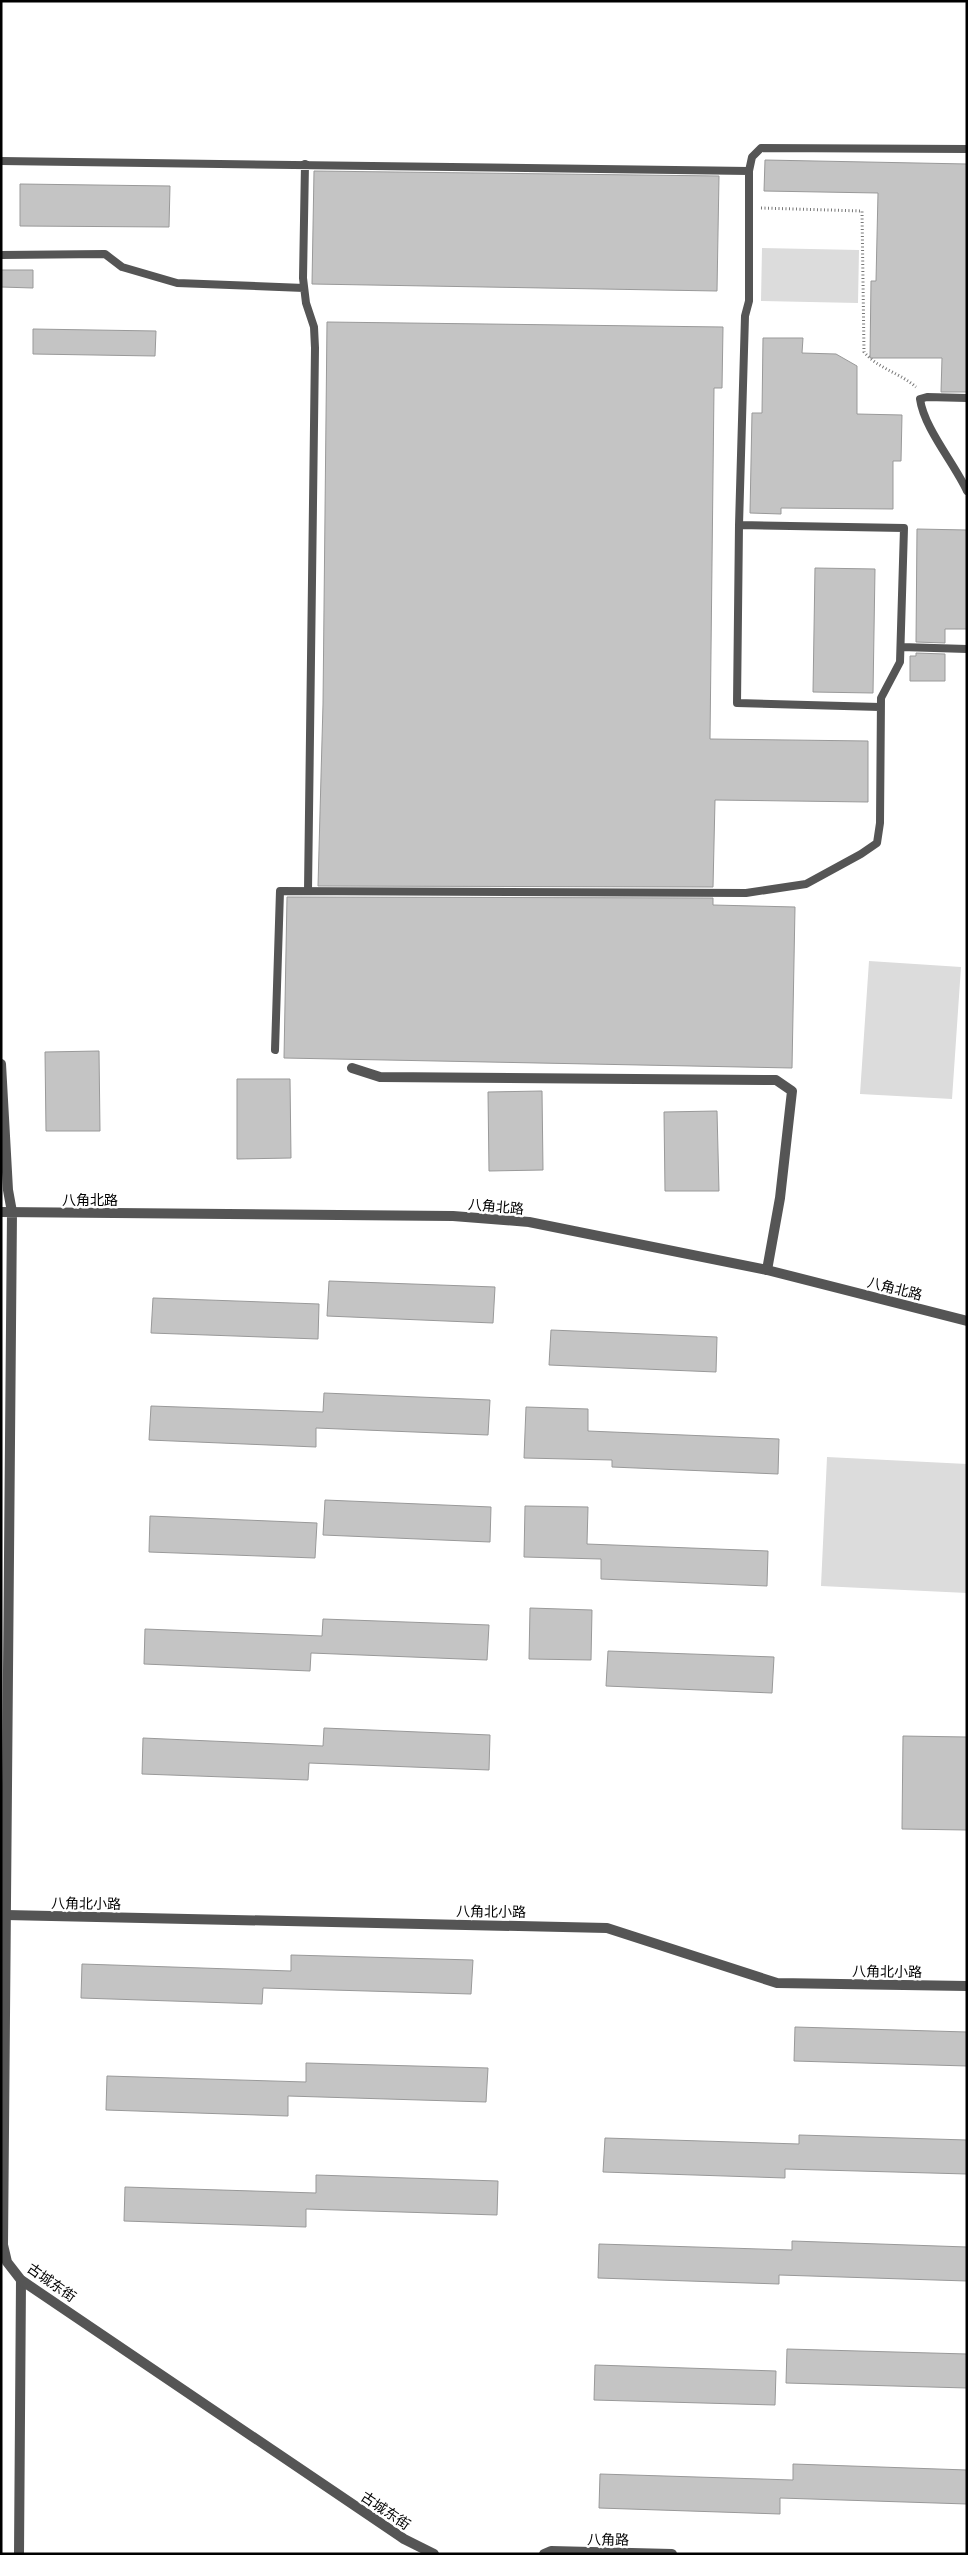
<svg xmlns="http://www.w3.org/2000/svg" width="968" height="2555" font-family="Manrope,'Noto Sans SC',sans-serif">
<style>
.green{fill:#dcdcdc}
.building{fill:#c4c4c4;stroke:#999}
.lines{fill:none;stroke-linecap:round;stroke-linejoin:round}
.path{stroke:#777;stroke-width:3;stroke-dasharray:1 2.5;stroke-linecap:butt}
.service{stroke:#555;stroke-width:8}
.minor{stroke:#555;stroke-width:10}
.tertiary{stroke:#555;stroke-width:10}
.labels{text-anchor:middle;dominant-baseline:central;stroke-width:5;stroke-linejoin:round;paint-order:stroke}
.street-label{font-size:14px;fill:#000;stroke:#fff}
</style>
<rect width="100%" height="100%" fill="#fff"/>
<path class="green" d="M762 248 859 250 858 303 761 301Z
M869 961 961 967 952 1099 860 1094Z
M827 1457 967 1464V1593L821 1586Z"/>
<path class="building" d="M765 160 967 164V392H941L942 358H870L871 281H876L878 193 764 191Z
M314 171 719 176 717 291 312 284Z
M20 184 170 186 169 227 20 226Z
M1 270H33V288L1 287Z
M327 322 723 327 722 388H714L710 739 868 741V802L715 800 713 887 318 886 323 704Z
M33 329 156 331 155 356 33 354Z
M763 338H803L802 353 836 354 857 366V414L902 415 901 461H893V509L781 508V514L750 513 752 413H762Z
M917 529 967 530V629H945V643L916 642Z
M815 568 875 569 873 693 813 692Z
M916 653 945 654V681H910V656H916Z
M287 897 713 898V905L795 907 792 1068 284 1058Z
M99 1051 100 1131H46L45 1052Z
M237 1079H290L291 1158 237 1159Z
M542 1091 543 1170 489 1171 488 1092Z
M717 1111 719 1191H665L664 1112Z
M329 1281 495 1287 493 1323 327 1316Z
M153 1298 319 1304 318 1339 151 1333Z
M551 1330 717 1337 716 1372 549 1365Z
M324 1393 490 1400 488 1435 316 1428V1447L149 1440 151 1406 323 1412Z
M526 1407 588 1409V1431L779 1439 778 1474 612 1467V1460L524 1458Z
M325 1500 491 1507 490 1542 323 1535Z
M525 1506 588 1507 587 1544 768 1551 767 1586 601 1579V1559L524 1557Z
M150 1516 317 1523 315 1558 149 1552Z
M530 1608 592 1610 591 1660 529 1659Z
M323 1619 489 1625 487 1660 311 1653 310 1671 144 1664 145 1629 322 1636Z
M608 1651 774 1657 772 1693 606 1686Z
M324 1728 490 1735 489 1770 309 1763 308 1780 142 1774 143 1738 323 1746Z
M903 1736 967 1737V1830L902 1829Z
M291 1955 473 1960 471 1994 263 1988 262 2004 81 1998 82 1964 291 1971Z
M795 2027 967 2032V2066L794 2061Z
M306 2063 488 2068 486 2102 288 2096V2116L106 2110 107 2076 306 2082Z
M799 2135 967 2140V2174L785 2169V2178L603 2172 605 2138 799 2144Z
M316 2175 498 2181 497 2215 306 2209V2227L124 2221 125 2187 316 2193Z
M792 2241 967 2247V2281L779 2275V2284L598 2278 599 2244 792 2250Z
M787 2349 967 2354V2388L786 2383Z
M595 2365 776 2371 775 2405 594 2400Z
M793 2464 967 2470V2504L780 2498V2514L599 2508 600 2474 793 2480Z"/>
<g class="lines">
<path class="path" d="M761 208 862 211 864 352C877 368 900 373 916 387"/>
<path class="service" d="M1 161 749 171
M305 164 303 278 306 303 314 327 315 348 308 891
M1 255 105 254 122 267 177 283 304 288
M967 398 927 397 920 399C924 428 954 463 967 491
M739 525 737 703 880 707
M901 647 967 649
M275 1050 280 891 746 893 806 884 861 854 877 843 880 823 881 698 900 662 904 528 739 525 745 316 749 301V171L752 157 761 148 967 149"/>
<path class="minor" d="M1 1064 8 1190 12 1212
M352 1068 380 1077 776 1080 792 1091 780 1198 767 1270
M6 1915 607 1928 777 1983 967 1986
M19 2554 21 2280"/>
<path class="tertiary" d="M1 1212 453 1216 529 1222 767 1270 967 1321
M12 1212 3 2245 7 2262 21 2280 404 2539 434 2554
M544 2554 551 2551 672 2554"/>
</g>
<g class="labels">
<g class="street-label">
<text x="90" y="1199">八角北路</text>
<text transform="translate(496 1206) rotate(5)">八角北路</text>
<text transform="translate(895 1288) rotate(14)">八角北路</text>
<text transform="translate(86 1903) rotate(1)">八角北小路</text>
<text transform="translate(491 1911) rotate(1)">八角北小路</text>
<text transform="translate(887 1971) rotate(1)">八角北小路</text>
<text transform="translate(52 2282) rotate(35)">古城东街</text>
<text transform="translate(386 2510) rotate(34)">古城东街</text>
<text transform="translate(608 2539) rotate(1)">八角路</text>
</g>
</g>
<rect width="968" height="2555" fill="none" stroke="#000000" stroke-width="5"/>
</svg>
